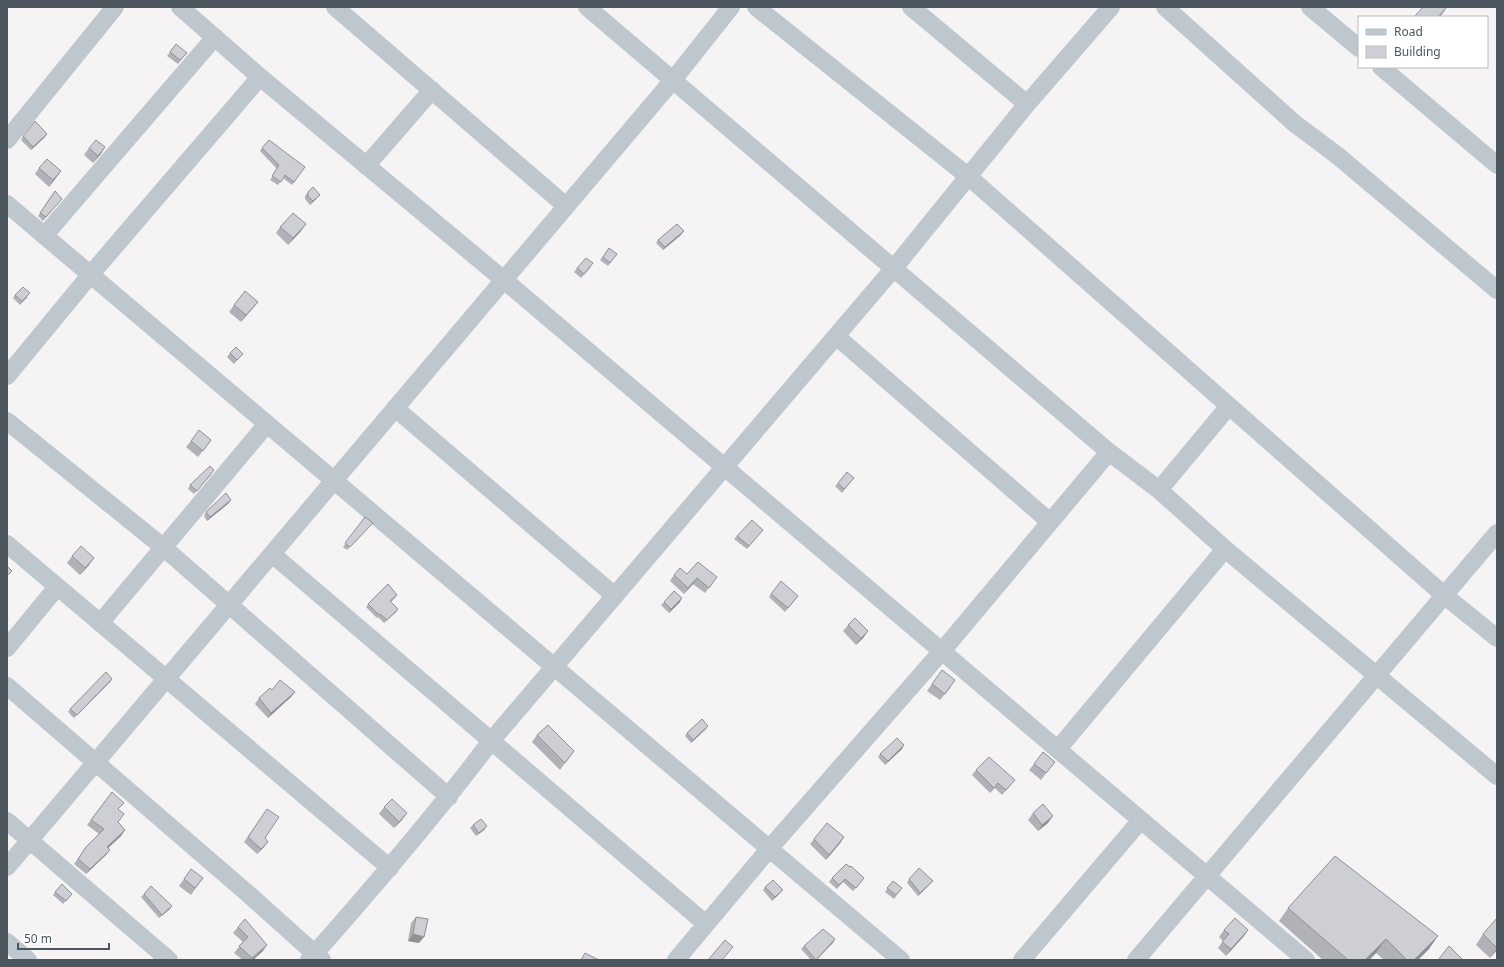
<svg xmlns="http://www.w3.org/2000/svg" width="1504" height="967" font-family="'Noto Sans',sans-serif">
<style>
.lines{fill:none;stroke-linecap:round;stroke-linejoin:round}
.minor{stroke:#bfc7ce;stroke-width:18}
.wall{fill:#b0b2b7}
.shaded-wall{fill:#909195}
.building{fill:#cdcfd5;stroke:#909195}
</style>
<rect width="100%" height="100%" fill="#f5f3f3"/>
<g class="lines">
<path class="minor" d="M180 7 260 77 504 280 1306 960
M335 7 566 206
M587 7 1109 452 1159 490 1225 549 1497 776
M756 7 969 177 1445 596 1497 638
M911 7 1027 104
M1165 7 1294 123 1338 156 1497 290
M1310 7 1359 48
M1381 67 1497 165
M7 140 115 7
M366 166 432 90
M7 204 901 960
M44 236 215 37
M836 336 1050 522
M7 376 91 274 260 77
M395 408 615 596
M7 421 163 547 449 797
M1159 490 1229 406
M7 544 390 868
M272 554 706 924
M100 623 267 424
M7 648 57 587
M7 686 246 892 322 960
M1058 749 1225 549
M7 821 169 960
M7 867 673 80 731 7
M7 942 28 960
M309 960C372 889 434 817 491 741L894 268 1027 104 1111 7
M676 960 769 849 942 651 1109 452
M1022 960 1141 820
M1136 960 1497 533"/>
</g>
<path class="wall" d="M170 52 187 53 178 64 167 56Z
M23 136 45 137 31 150 21 140Z
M89 148 101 154 93 163 84 155Z
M262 148 305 167 292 185 283 178 278 185 270 180 277 169 260 151Z
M39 168 61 171 49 187 35 174Z
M55 191 59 202 43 221 38 216Z
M308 192 317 198 310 205 305 199V196Z
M280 227 301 231 288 245 276 233Z
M681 235 663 250 656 243 658 240Z
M609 248 617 254 608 266 600 260Z
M591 267 581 278 574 272 577 268Z
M15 295 28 297 20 305 13 298Z
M258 302 241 322 229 312 234 305Z
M230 353 243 354 234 364 227 357Z
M211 440 198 457 186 447 191 441Z
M212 474 194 494 188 489 190 485Z
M854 478 842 493 835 486 838 483Z
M229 503 207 521 204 516 206 512Z
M365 517 373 523 370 526 347 550 343 547Z
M763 530 747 549 734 539 737 536Z
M72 556 89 565 80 575 67 563Z
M687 574 717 577 705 593 693 584 684 594 670 581 674 575Z
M771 594 796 599 785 612 769 597Z
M397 595 395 598 391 602 398 609 396 612 384 623 378 617 377 618 366 607 368 604Z
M664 602H680L669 613 661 605Z
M848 625 868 631 863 638 856 645 843 631Z
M112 679 110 682 74 718 68 712 70 709Z
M932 684 951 687 940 700 927 691Z
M295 692 291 697 268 718 255 704 259 698Z
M706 729 691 743 685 736 687 733Z
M537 735 574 751 560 770 532 742Z
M902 749 885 765 878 757 880 754Z
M1055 762 1041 780 1029 770 1034 764Z
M976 770 1011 785 1002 795 995 788 990 793 972 775Z
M112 792 119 810 118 822 125 830 121 836 108 848 106 855 86 874 74 864 86 847 99 834 87 825Z
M384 807 402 820 394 828 379 814Z
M267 809 265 838 264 847 257 854 244 842Z
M1033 813 1048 823 1038 831 1028 820Z
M473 825 487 826 484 830 476 836 470 828Z
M814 839 841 842 826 860 810 844Z
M846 864 862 881 853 891 843 882 837 889 829 882 832 878Z
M203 878 191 895 179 886 184 879Z
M909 879 933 881 918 896 907 883Z
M893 881 902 888 894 899 885 892Z
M765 887 783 890 772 901 763 890Z
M55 892 72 894 63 904 53 895Z
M144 894 170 909 159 918 141 897Z
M1288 908 1429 949 1418 960H1384L1376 953 1369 960H1323L1279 921Z
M416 917 419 943 408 941 411 923Z
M1497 918V950L1490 958 1476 945 1483 934Z
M238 927 263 951 253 960H243L234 953 243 942 233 933Z
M1224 930 1244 936 1226 956 1218 948 1223 941 1219 937Z
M835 939 817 960H811L801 949 804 946Z"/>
<path class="shaded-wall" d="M1447 7 1440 17H1438Z
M47 134 45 137 31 150 33 147Z
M105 147 101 154 93 163 98 156Z
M61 171 56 178 49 187 53 180Z
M320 195 310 205 313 201Z
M306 224 301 231 288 245 293 238Z
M684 231 681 235 663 250 665 247Z
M258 302 253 308 241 322 246 315Z
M231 500 229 503 207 521 210 517Z
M94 558 89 565 80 575 85 568Z
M697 578 693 584 684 594 688 588Z
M682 598 680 602 669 613 671 609Z
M398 609 396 612 384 623Z
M868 631 863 638 856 645 861 638Z
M112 679 110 682 74 718 77 715Z
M295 692 291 697 268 718 271 713Z
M708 726 706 729 691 743 693 740Z
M904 745 902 749 885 765 888 761Z
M407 813 402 820 394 828 399 822Z
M1053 816 1048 823 1038 831 1042 825Z
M487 826 484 830 476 836 479 833Z
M125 830 121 836 103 853 107 847Z
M844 837 841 842 826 860 829 855Z
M268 842 264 847 257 854 261 849Z
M110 850 106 855 86 874 90 869Z
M933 881 918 896 920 893Z
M783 890 772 901 775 897Z
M172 906 170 909 159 918 162 915Z
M1248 930 1244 936 1226 956 1231 949Z
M413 934 424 937 419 943 408 941Z
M1438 936 1429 949 1418 960H1414Z
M835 939 833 943 816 960Z
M1386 939 1376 953 1369 960H1365Z
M267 945 263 951 253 960H251Z
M1497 948V950L1490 958Z"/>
<path class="building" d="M1423 7H1447L1438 17H1414Z
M176 44 187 53 180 60 170 52Z
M35 121 47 134 33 147 23 136Z
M96 140 105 147 98 156 89 148Z
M269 140 305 167 294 182 285 175 281 182 272 176 279 165 262 148Z
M47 159 61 171 53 180 39 168Z
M313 187 320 195 313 201 308 196V192Z
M55 191 62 199 46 217 40 213Z
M293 213 306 224 293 238 280 227Z
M677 224 684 231 665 247 658 240Z
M609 248 617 254 610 263 603 257Z
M586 258 593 263 584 274 577 268Z
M23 287 30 293 22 301 15 295Z
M245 291 258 302 246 315 234 305Z
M236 347 243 354 237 360 230 353Z
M199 430 211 440 203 451 191 441Z
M210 466 214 470 197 491 190 485Z
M847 472 854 478 844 489 838 483Z
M226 493 231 500 210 517 206 512Z
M365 517 373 523 350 547 345 543Z
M752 520 763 530 749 546 737 536Z
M81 546 94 558 85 568 72 556Z
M698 562 717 577 709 588 697 578 688 588 674 575 680 568 687 574Z
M7 566 12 571 7 576Z
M781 581 798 596 788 608 771 594Z
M388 584 397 595 390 601 398 609 387 620 380 614 379 615 368 604Z
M674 591 682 598 671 609 664 602Z
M855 618 868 631 861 638 848 625Z
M942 670 955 680 945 694 932 684Z
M106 672 112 679 77 715 70 709Z
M280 680 295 692 271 713 259 698 270 688 272 690Z
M702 719 708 726 693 740 687 733Z
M548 725 574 751 565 763 537 735Z
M897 738 904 745 888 761 880 754Z
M1043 752 1055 762 1046 773 1034 764Z
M989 757 1015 780 1006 790 998 783 994 788 976 770Z
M112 792 124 803 118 809 124 814 118 822 125 830 107 847 110 850 90 869 78 859 86 847 104 829 91 820Z
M392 799 407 813 399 822 384 807Z
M1043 804 1053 816 1042 825 1033 813Z
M267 809 279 817 265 838 268 842 261 849 248 837Z
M481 819 487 826 479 833 473 825Z
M827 823 844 837 829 855 814 839Z
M1335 856 1438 936 1414 960H1407L1386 939 1365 960H1348L1288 908Z
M846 864 850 867 851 866 864 878 856 888 845 879 839 885 832 878Z
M919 868 933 881 920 893 909 879Z
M191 869 203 878 195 888 184 879Z
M773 880 783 890 775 897 765 887Z
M893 881 902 888 896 895 887 888Z
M62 884 72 894 66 901 55 892Z
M151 886 172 906 162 915 144 894Z
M416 917 428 919 424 937 413 934Z
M1235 918 1248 930 1231 949 1222 942 1229 934 1224 930Z
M1497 918V948L1483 934Z
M245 919 267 945 252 958 239 946 248 937 238 927Z
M823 929 835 939 816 960 804 946Z
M725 940 733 947 722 960H708Z
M1449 946 1463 960H1438Z
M585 953 599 960H581Z"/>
<rect width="1504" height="967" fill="none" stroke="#4b565f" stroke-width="16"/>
<rect x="1358" y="16" width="130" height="52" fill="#ffffff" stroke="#b7bbbf"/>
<rect x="1366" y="29" width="20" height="6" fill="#bfc7ce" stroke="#b7bbbf"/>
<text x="1394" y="36" font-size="12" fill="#4b565f">Road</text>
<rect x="1366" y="46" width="20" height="12" fill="#cdcfd5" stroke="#b7bbbf"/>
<text x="1394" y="56" font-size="12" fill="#4b565f">Building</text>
<path d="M18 943v6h91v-6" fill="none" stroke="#4b565f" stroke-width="2"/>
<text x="24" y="943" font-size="12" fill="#4b565f" stroke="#ffffff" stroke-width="3" paint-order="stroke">50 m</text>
</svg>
